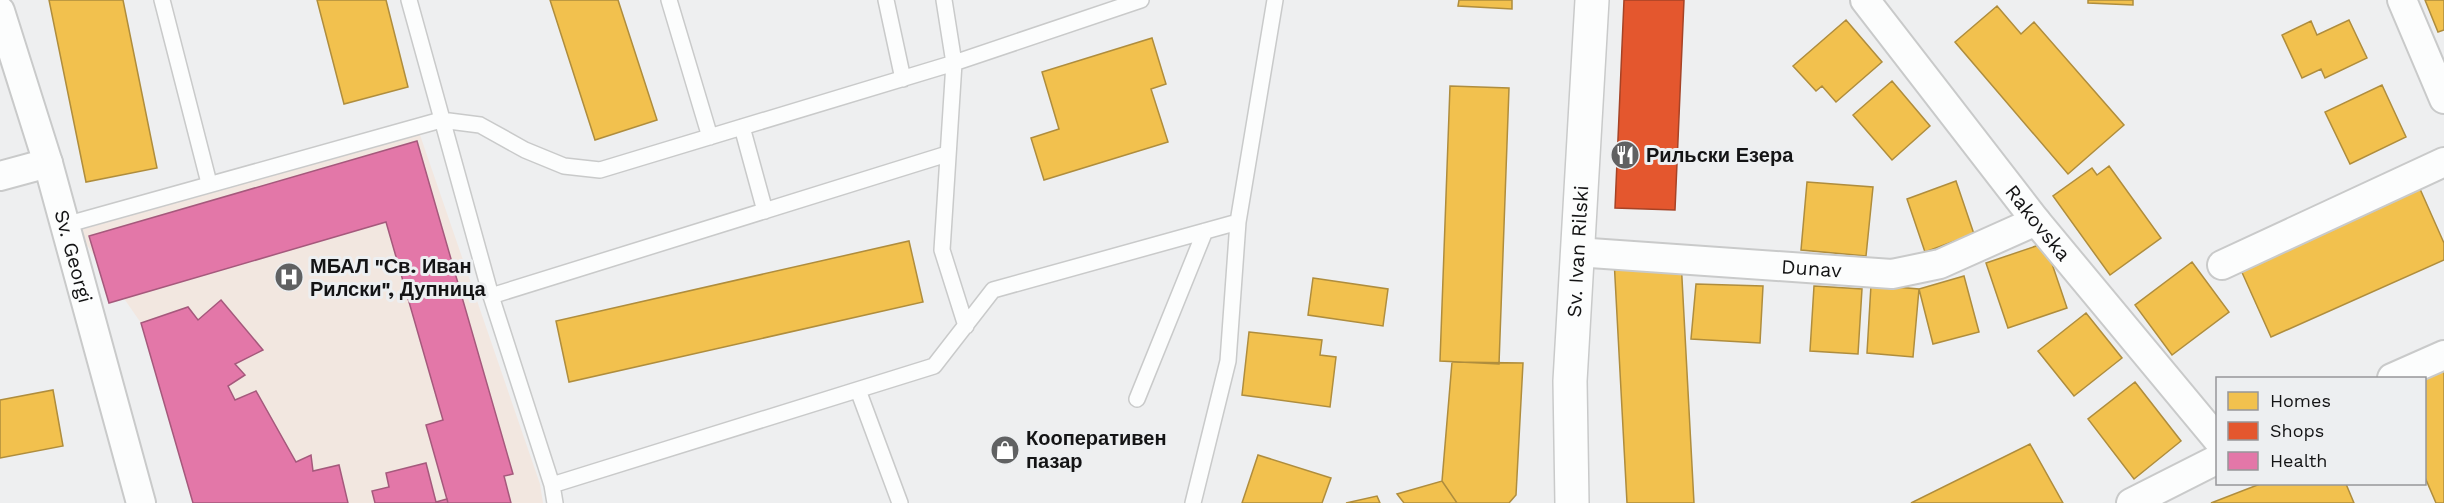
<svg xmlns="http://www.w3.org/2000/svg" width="2444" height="503" font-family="'Work Sans',sans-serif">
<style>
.medical{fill:#f2e7e0}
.homes{fill:#f2c14e;stroke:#af8d3d;stroke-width:1.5}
.shops{fill:#e4572e;stroke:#a64326;stroke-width:1.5}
.health{fill:#e377a8;stroke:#a5597c;stroke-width:1.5}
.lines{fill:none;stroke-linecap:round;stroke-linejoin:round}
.service-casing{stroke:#c9caca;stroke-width:18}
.minor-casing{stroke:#c9caca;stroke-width:32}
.tertiary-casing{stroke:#c9caca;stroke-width:36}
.service{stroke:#fcfdfd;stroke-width:15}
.minor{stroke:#fcfdfd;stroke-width:28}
.tertiary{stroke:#fcfdfd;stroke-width:33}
.labels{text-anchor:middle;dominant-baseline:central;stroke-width:6;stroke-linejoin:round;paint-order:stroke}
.poi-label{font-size:20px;font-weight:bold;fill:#141415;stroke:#edeff1;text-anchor:start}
.street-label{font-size:20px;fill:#141415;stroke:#edeff1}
</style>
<rect width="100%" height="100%" fill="#eeeff0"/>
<path class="medical" d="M419 132 540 484 543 503H193L141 323 77 231Z"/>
<path class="homes" d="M49 0H123L157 168 86 182Z
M317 0H386L408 87 344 104Z
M550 0H618L657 120 595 140Z
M1459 0H1512V9L1458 6Z
M2088 0H2133V5L2088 3Z
M2425 0H2444V30L2438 32Z
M1997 6 2021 34 2034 22 2124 125 2068 174 1955 42Z
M1846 20 1882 62 1836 102 1822 86 1816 91 1793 66Z
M2349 20 2367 58 2325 78 2321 69 2302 78 2282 35 2311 21 2317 35Z
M1152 38 1166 84 1151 89 1168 142 1044 180 1031 138 1059 129 1042 72Z
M1892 81 1930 126 1892 160 1853 115Z
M2382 85 2406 137 2350 164 2325 112Z
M1450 86 1509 88 1499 364 1440 361Z
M2109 166 2161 238 2110 275 2053 196 2092 168 2097 175Z
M1956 181 1974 234 1925 252 1907 199Z
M1807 182 1873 187 1866 256 1801 250Z
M2420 189 2444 243V260L2271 337 2240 268Z
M909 241 923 302 569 382 556 321Z
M2045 243 2067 308 2008 328 1986 263Z
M1614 259 1681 260 1694 503H1627Z
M2192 262 2229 312 2172 355 2135 305Z
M1964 276 1979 332 1933 344 1919 289Z
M1313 278 1388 289 1383 326 1308 315Z
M1696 284 1763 286 1760 343 1691 339Z
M1871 285 1919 289 1913 357 1867 353Z
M1814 286 1862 289 1858 354 1810 351Z
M2086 313 2122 358 2074 396 2038 351Z
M1249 332 1322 340 1320 355 1336 357 1330 407 1242 395Z
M1452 362 1523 363 1516 495 1509 503H1457L1442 481Z
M2444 363V503H2436L2424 475V378Z
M2135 382 2181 441 2134 479 2088 419Z
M53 390 63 446 0 458V400Z
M2030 444 2063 503H1911Z
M1258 455 1331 478 1322 503H1242Z
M1442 481 1457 503H1404L1397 494Z
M2260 484H2346L2354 503H2211Z
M1377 496 1380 503H1346Z"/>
<path class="shops" d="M1624 0H1684L1675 210 1615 208Z"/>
<path class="health" d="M417 141 513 474 504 476 511 503H448L426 425 443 420 386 222 109 303 89 236Z
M221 300 263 350 235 364 245 375 228 386 235 400 256 391 296 462 311 455 313 471 339 465 348 503H193L141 323 188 307 198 320Z
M426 463 436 502 447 499 448 503H375L372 491 389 487 386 473Z"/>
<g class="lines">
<g class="service-casing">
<path id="service" d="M162 0 209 183
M409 0 491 296 552 485 555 503
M669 0 710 137
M886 0 903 79
M944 0 954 63 942 250 966 326
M742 127 765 211
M65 225 441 120 480 125 525 150 564 166 600 170 954 63 1141 0
M491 296 947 154
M858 390 900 503
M1137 399 1205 231
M552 485 934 366 993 290 1238 222
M1193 503 1228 361 1238 222 1275 0"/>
</g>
<g class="minor-casing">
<g id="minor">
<path id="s1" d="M1865 0 2036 221 2218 440"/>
<path d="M2402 0 2444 99"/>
<path id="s2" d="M0 11 48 163 141 503"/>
<path d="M0 176 48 163"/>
<path id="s3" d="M1576 252 1892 274 1940 264 2036 221"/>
<path d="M2222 265 2444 162"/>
<path d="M2392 378 2444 355"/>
<path d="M2131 503 2218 459"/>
</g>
</g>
<g class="tertiary-casing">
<g id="tertiary">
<path id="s4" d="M1572 503 1570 381 1592 0"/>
</g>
</g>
<use href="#service" class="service"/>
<use href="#minor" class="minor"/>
<use href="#tertiary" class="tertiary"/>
</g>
<defs>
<g id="restaurant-disc" transform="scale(1.5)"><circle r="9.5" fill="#606162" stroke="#edeff1"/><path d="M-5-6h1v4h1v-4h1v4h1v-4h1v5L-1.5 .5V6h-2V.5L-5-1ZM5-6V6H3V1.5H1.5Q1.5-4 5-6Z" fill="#fff"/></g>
<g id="hospital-disc" transform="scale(1.5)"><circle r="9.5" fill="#606162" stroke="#edeff1"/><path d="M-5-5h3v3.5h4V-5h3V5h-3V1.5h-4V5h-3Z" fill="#fff"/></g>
<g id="shop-disc" transform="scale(1.5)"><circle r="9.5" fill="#606162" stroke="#edeff1"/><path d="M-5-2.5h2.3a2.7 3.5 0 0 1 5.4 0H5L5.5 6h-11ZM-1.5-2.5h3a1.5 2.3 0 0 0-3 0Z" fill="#fff"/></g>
</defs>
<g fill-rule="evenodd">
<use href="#restaurant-disc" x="1625" y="155"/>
<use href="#hospital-disc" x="289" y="277"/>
<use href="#shop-disc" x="1005" y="450"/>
</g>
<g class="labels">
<g class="poi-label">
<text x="1646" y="155">Рильски Езера</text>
<text x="310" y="266">МБАЛ "Св. Иван<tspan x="310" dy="23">Рилски", Дупница</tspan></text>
<text x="1026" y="438">Кооперативен<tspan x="1026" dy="23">пазар</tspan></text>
</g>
<g class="street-label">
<text stroke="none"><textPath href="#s1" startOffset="282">Rakovska</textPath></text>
<text stroke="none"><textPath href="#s4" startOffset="252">Sv. Ivan Rilski</textPath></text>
<text stroke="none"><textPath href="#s2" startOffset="256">Sv. Georgi</textPath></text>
<text stroke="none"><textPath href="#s3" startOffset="236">Dunav</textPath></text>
</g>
</g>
<rect x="2216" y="377" width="210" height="108" fill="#edeff1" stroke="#969799" stroke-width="1.5"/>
<rect x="2228" y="392" width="30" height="18" fill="#f2c14e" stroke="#969799" stroke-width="1.5"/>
<text x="2270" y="407" font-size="18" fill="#141415">Homes</text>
<rect x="2228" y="422" width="30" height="18" fill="#e4572e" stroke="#969799" stroke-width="1.5"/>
<text x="2270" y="437" font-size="18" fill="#141415">Shops</text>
<rect x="2228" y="452" width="30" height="18" fill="#e377a8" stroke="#969799" stroke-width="1.5"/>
<text x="2270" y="467" font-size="18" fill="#141415">Health</text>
</svg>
